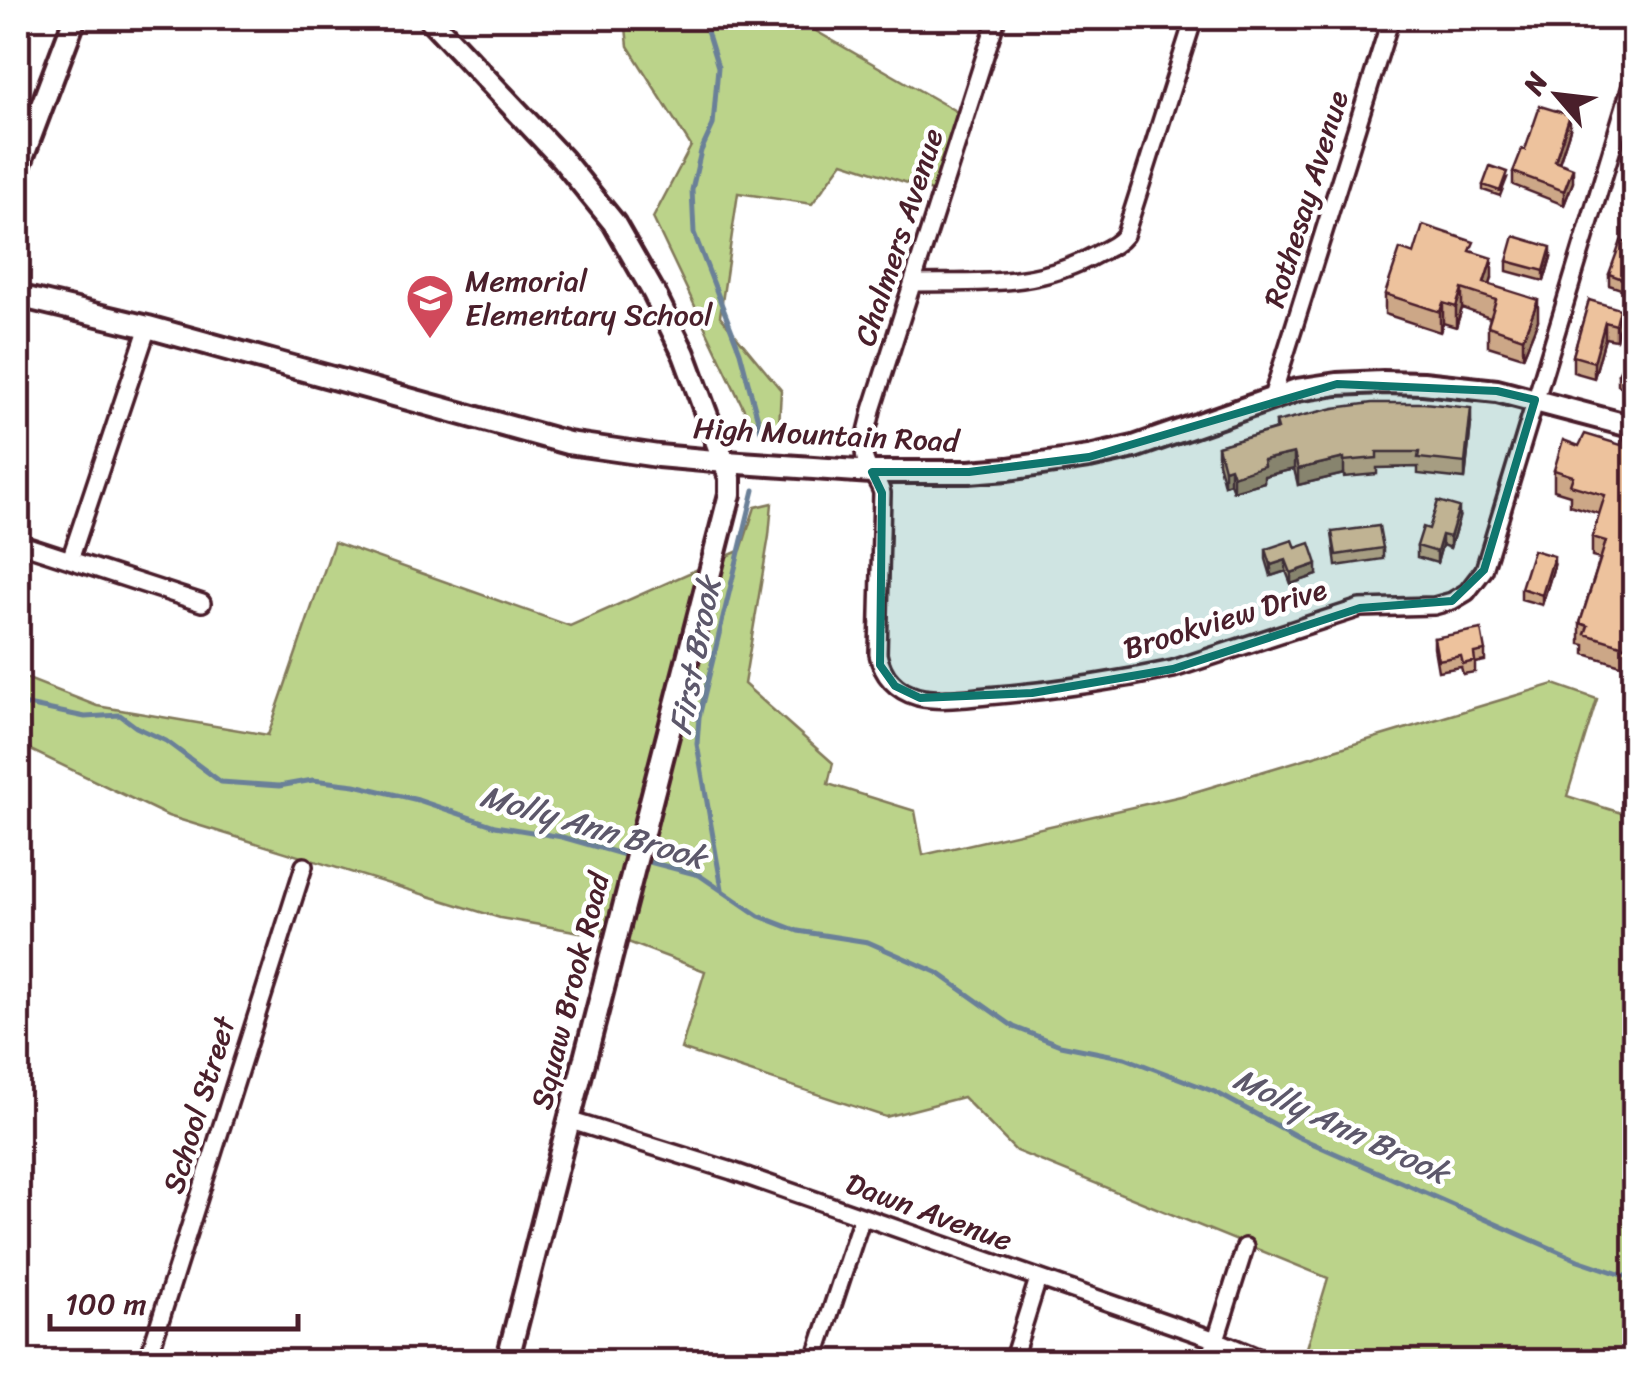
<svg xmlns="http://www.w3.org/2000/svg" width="1652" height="1379" font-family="Sriracha,sans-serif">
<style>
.green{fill:#bbd38a;stroke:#82795a;stroke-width:2.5}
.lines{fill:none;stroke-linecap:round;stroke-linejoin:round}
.stream{stroke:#6b8098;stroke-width:5}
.minor-casing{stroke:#4a1f2b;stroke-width:22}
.tertiary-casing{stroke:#4a1f2b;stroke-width:28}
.minor{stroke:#fff;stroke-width:15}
.tertiary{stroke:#fff;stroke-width:20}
.wall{fill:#cca787;stroke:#4a1f2b;stroke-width:2.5}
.shaded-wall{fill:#a6886e;stroke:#4a1f2b;stroke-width:2.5}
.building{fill:#edc29d;stroke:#4a1f2b;stroke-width:2.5}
.marked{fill:#0f766e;fill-opacity:0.2;stroke:#0f766e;stroke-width:8;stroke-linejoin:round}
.labels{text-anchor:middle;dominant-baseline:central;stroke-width:9;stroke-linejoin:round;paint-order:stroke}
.street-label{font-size:30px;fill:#4a1f2b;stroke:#fff}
.poi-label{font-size:30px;fill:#4a1f2b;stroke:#fff;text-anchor:start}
.water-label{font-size:32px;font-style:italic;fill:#5d586b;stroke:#fff}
</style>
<rect width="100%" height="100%" fill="#fff"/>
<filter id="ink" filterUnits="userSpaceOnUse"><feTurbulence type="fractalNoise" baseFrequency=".01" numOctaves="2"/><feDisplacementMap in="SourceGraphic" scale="20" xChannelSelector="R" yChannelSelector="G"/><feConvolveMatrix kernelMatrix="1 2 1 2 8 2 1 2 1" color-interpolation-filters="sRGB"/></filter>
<g filter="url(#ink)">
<path class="green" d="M625 18H793L966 117 938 193 843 162 812 204 738 193 720 316 781 390 779 427 752 426 653 218 691 146 628 46Z
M772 503 769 536 744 684 833 763 828 784 915 811 923 855 1181 796 1554 684 1597 699 1567 796 1634 817V1361H1303L1328 1278 1016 1151 963 1097 886 1117 681 1049 705 971 620 939 500 918 168 816 18 744V675L97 706 268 735 334 542 570 626 741 550 755 507Z"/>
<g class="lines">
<path class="stream" d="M703 18 718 67 713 125 701 151 692 190 694 233 740 352 762 435
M18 703 85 717 120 715 136 727 166 741 221 782 279 786 313 780 355 785 418 800 495 826 562 837 632 857
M642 860 699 875 759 916 798 931 868 942 938 973 1014 1027 1060 1045 1125 1058 1215 1092 1298 1137 1578 1260 1634 1279
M722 889 697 744 699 717 754 490"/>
<g class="minor-casing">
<path id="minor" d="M997 18 872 410C870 424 860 448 866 462 870 473 879 481 882 493L878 654C882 675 896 691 918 697 940 702 965 698 987 696 1050 691 1111 682 1173 669L1360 608 1434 606 1452 601 1467 592 1484 570 1634 76
M913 283C982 282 1037 288 1099 253 1109 248 1118 244 1125 235L1194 18
M1272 397 1391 18
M18 543 202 603
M70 560 148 327
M568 1120 732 1171 1216 1340 1269 1362
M147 1362 304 866
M814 1362 862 1217
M1012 1362 1038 1279
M1209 1362 1245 1247"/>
</g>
<g class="tertiary-casing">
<path id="tertiary" d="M429 18 562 159 614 223 654 293 684 354 730 478V494L507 1362
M18 169 75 18
M18 296 148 327 568 443 658 456 726 462 872 472H969L1008 469 1089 457 1134 447 1297 390 1337 384 1383 382 1423 383 1497 391 1634 427"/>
</g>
<use href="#minor" class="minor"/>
<use href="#tertiary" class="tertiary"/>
</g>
<path class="wall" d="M1570 129 1559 163 1573 182 1564 205 1513 185V172L1525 150Z
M1634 172V210L1626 207V196Z
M1507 178 1500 196 1483 190V185Z
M1634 246V289L1633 293 1609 285V274Z
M1474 252 1492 278 1490 285 1538 320 1523 357 1488 346V326L1490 318 1462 308 1456 327 1443 323 1440 332 1385 314V294L1414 254Z
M1551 257 1544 281 1507 271V261Z
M1589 300 1620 324 1616 340 1605 338 1594 378 1573 372V356Z
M1634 351V393L1618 385V374Z
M1276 422 1471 423 1465 479 1418 474V467L1377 468V474L1344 477V474L1298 485 1294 469 1264 476V482L1233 491 1230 483 1224 485 1218 462V446L1276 429Z
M1634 436V669L1585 654V645L1580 644V623L1600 559 1592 557V537L1600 514 1570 505V495L1554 490V470L1579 446 1621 445Z
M1459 518 1450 548 1442 545 1437 563 1417 557V546Z
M1332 532 1383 548V559L1336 566Z
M1296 548 1317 575 1291 584 1286 571 1271 576 1266 559V549Z
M1554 566 1542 605 1521 599V588Z
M1434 638 1485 651V661L1475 663V672L1463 674 1461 667 1438 671 1434 648Z"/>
<path class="shaded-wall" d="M1570 115V129L1555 175V161Z
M1573 168V182L1564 205V191Z
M1551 247V257L1544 281V271Z
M1492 258V278L1486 297 1484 283Z
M1462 289V308L1456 327V307Z
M1538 300V320L1523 357V338Z
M1443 303V323L1440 332V312Z
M1620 309V324L1616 340V325Z
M1605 322V338L1594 378V362Z
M1471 408V423L1465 479V463Z
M1294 453V469L1264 476V482L1233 491V476L1263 460Z
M1344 458V474L1298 485V469Z
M1230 467V483L1224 485V469Z
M1459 507V518L1450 548V537Z
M1442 535V545L1437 563V552Z
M1554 556V566L1542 605V595Z
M1286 560V571L1271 576V565Z
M1317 564V575L1291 584V573Z"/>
<path class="building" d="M1540 106 1570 115 1555 161 1573 168 1564 191 1513 172 1522 149 1525 150Z
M1490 166 1507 172 1500 191 1483 185Z
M1634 172V199L1626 196Z
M1423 225 1474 242 1470 251 1492 258 1484 283 1538 300 1523 338 1488 326 1496 300 1462 289 1456 307 1443 303 1440 312 1385 294 1400 249 1414 254Z
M1514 236 1551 247 1544 271 1507 261Z
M1621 241 1634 246V279L1633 283 1609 274Z
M1589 300 1620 309 1616 325 1605 322 1594 362 1573 356Z
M1630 349 1634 351V382L1618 374Z
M1372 403H1424L1471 408 1465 463 1418 458 1419 452H1377V458L1344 461V458L1298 469 1294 453 1263 460 1264 466 1233 476 1230 467 1224 469 1218 446 1278 429 1276 422 1334 408Z
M1625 433 1634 436V649L1585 634 1588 626 1580 623 1606 541 1592 537 1605 495 1570 485 1573 476 1554 470 1563 440 1579 446 1585 434 1621 445Z
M1438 501 1459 507 1450 537 1442 535 1437 552 1417 546 1423 527 1429 529Z
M1379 526 1383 548 1336 555 1332 532Z
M1293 540 1296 548 1310 543 1317 564 1291 573 1286 560 1271 565 1266 549Z
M1533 550 1554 556 1542 595 1521 588Z
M1481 629 1485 651 1474 653 1475 661 1463 664 1461 656 1438 660 1434 638Z"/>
</g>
<path class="marked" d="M1337 384 1497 391 1535 400 1484 570 1452 601 1360 608 1173 669 1032 693 920 698 895 686 880 665 882 493 872 472H969L1089 457Z"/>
<defs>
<g id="school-pin" transform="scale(2.5)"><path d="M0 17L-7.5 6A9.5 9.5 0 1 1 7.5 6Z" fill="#d1495b" stroke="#fff"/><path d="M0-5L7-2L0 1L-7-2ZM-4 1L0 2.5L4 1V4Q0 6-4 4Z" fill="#fff"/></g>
</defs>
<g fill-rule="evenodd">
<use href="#school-pin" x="430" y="298"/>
</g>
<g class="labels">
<g class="street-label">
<text transform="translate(1306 199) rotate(-73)">Rothesay Avenue</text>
<text transform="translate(899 237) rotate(-72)">Chalmers Avenue</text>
<text transform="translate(826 435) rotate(3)">High Mountain Road</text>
<text transform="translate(1225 619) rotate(-17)">Brookview Drive</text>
<text transform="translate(570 991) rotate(-76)">Squaw Brook Road</text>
<text transform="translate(199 1105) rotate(-73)">School Street</text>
<text transform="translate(929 1212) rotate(20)">Dawn Avenue</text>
</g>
<g class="poi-label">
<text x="465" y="281">Memorial<tspan x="465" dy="34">Elementary School</tspan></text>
</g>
<g class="water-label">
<text transform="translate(695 656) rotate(-79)">First Brook</text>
<text transform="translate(593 827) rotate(16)">Molly Ann Brook</text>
<text transform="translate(1341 1126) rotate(25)">Molly Ann Brook</text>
</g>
</g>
<rect width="1652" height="1379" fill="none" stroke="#fff" stroke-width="60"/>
<rect x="30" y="30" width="1592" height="1319" fill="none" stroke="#4a1f2b" stroke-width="4" filter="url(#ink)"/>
<g transform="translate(1557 95) rotate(298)" stroke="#ffffff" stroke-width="8" paint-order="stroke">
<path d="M0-8L18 38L0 25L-18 38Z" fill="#4a1f2b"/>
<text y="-15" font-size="28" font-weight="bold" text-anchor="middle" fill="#4a1f2b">N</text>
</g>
<path d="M50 1314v15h248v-15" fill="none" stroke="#4a1f2b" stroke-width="5"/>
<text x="65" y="1314" font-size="30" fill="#4a1f2b" stroke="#ffffff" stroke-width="8" paint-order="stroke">100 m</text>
</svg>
